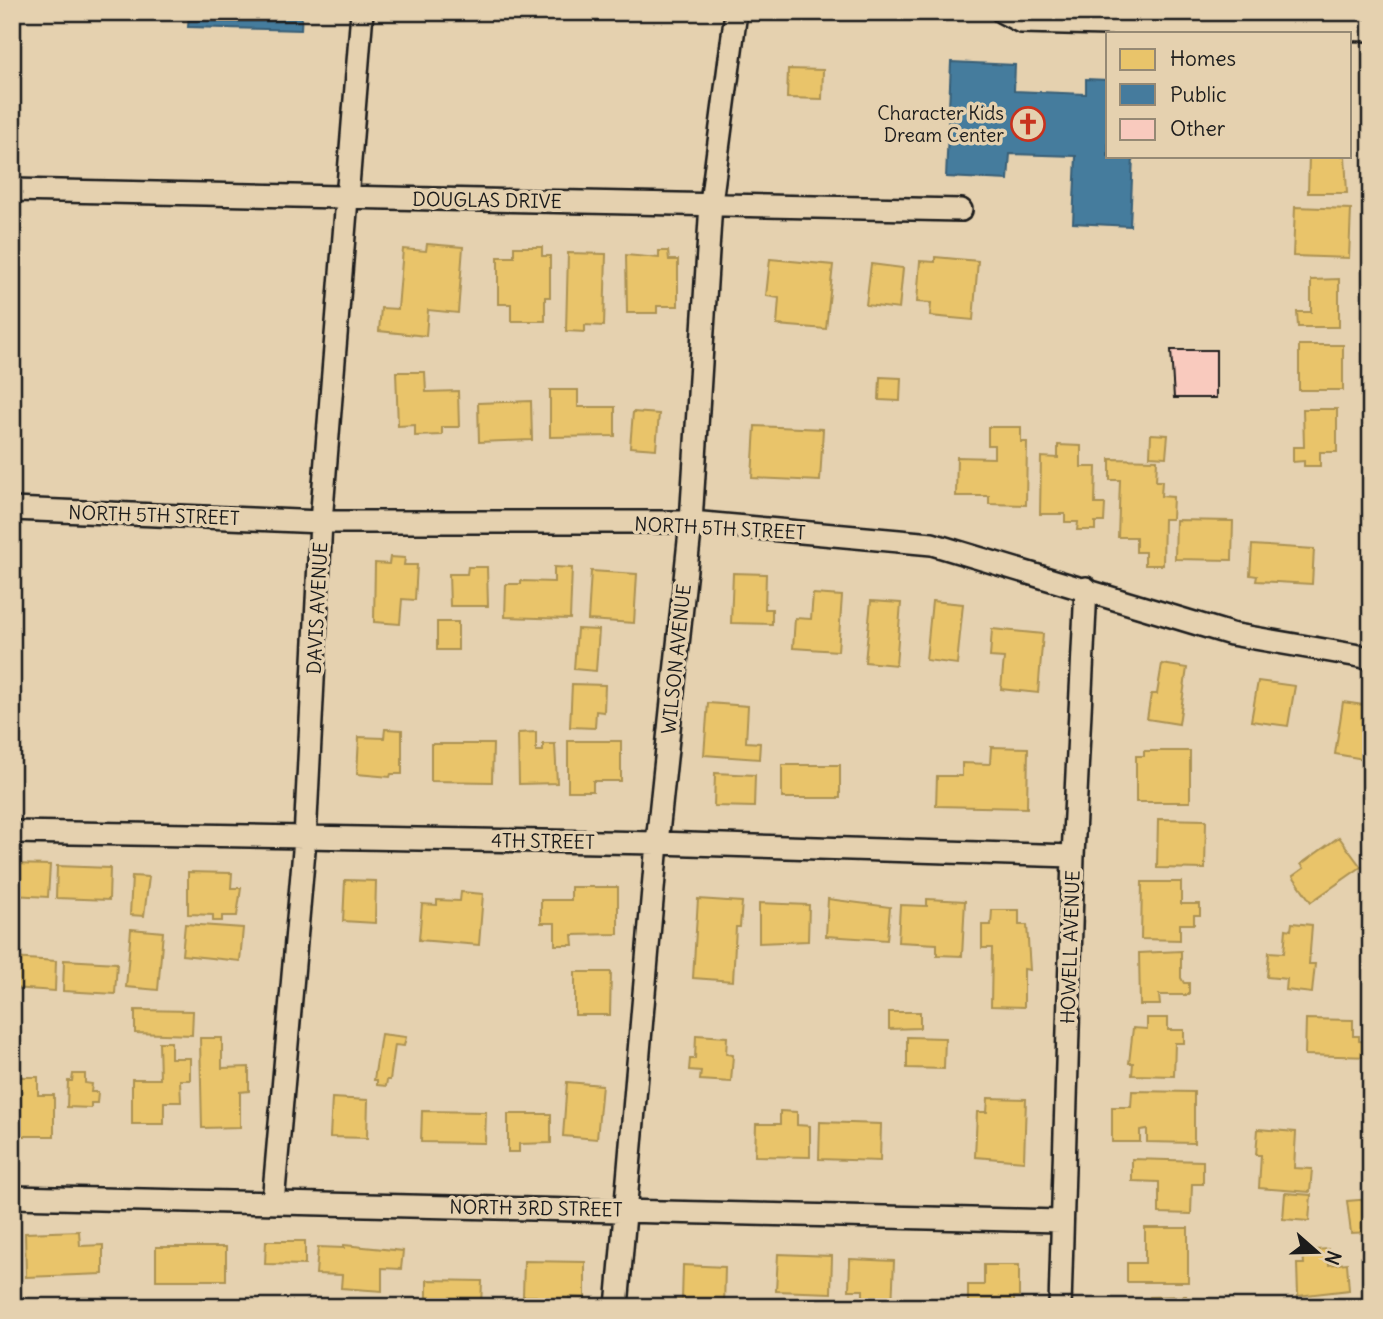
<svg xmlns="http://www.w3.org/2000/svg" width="1383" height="1319" font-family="Delius,sans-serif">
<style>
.homes{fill:#e9c46a;stroke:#ac9253;stroke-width:2}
.public{fill:#457b9d;stroke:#395e76;stroke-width:2}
.building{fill:#f9cabe;stroke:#1c1c1c;stroke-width:2}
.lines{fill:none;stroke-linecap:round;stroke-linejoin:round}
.street-casing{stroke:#1c1c1c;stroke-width:26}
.street{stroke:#e5d1af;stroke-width:21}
.labels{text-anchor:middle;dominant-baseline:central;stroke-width:7;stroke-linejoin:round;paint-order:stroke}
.poi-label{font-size:19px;fill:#1c1c1c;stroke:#e5d1af;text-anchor:end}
.street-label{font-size:19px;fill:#1c1c1c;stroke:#e5d1af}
</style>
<rect width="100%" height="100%" fill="#e5d1af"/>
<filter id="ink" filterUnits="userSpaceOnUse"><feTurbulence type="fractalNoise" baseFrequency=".0143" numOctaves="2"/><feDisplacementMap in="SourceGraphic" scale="14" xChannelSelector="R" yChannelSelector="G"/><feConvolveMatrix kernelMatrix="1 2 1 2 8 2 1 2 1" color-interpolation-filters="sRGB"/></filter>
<g filter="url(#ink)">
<path class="homes" d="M788 69 823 70 822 99 787 98Z
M1309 156H1345L1347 193H1308Z
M1295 207 1351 209 1349 258 1293 256Z
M427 244 463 247 458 313 428 310 426 336 379 331 381 308 398 309 403 249 426 251Z
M514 247H542V256H550V297H545V321H511V304H498V257H514Z
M659 251H668L669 260H678V306H657V313H627L626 255 659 258Z
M568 253 606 254 604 326 585 325V332L566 331Z
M935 257 978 261 973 320 930 316 931 303 917 302 920 261 935 262Z
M770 259 833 265 826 329 777 325 779 298 766 296Z
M871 264 903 268 899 309 866 305Z
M1339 279V327H1298L1297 312H1311V280Z
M1299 345H1343V390H1299Z
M396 372H425L426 392 458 391 459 427H442V435L415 436V425L398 426Z
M880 377 901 378 900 401 879 400Z
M550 390H578V407H615V436L550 437Z
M531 401 532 440 479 442 478 403Z
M1303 409H1337V452H1320V466H1304V461L1293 462V447H1304Z
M633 412 659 414 656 449 630 447Z
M755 426 823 429 820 481 752 478Z
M988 427H1021V442H1027L1026 505 989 504V496H956L957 457 994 458V445H988Z
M1151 434 1168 435 1166 457 1150 456Z
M1058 445 1081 446V467H1096L1095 504H1105L1104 522H1095V530H1077L1078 522H1065V514H1040L1041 457 1058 458Z
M1110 459 1157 460 1156 481H1162L1161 496 1173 497 1172 519H1164L1163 565H1145V552H1136V537H1118L1120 480H1110Z
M1176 520 1233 521 1232 560 1175 559Z
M1252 545 1314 549 1312 584 1256 581 1257 576 1250 575Z
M390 557 405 558 404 565H417L415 600 402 599 400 624 374 622 375 563 389 564Z
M468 567H487L488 606H450L449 574H467Z
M554 567 572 568 570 619 505 617 506 584H521V581L554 582Z
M591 571 637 574 634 623 588 620Z
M733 573 766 574 765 609H772V624L731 623Z
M813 594 842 596 838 651 793 648 795 618 811 619Z
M871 601 901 603 896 665 865 662Z
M932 601 963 604 957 664 926 660Z
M437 622H458V650H437Z
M577 629 599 630 596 671 574 669Z
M992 629 1043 634 1038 693 1001 689 1004 658 990 657Z
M1162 664 1187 668 1179 724 1147 719 1151 694H1157Z
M1258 681 1295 686 1288 726 1251 721Z
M572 684 605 685 604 712 596 711 595 728 570 727Z
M1343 702 1371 706 1364 759 1335 754Z
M708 703 748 706 746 742 760 743 759 759 704 755Z
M385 729 402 730V774H391L390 777 357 774 359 737 384 738Z
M536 732V751H543V744H555L557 783 519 784 518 733Z
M568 741H621V781H593V791H568Z
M431 744H493L492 782 431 781Z
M991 747 1028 748 1027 808 936 806 937 776H962V763L990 764Z
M1144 751H1190V802H1136V756H1144Z
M782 765H840V798H782Z
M715 773 755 775 754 807 714 806Z
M1158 819 1206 820 1205 869 1157 868Z
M1339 837 1361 867 1311 902 1293 876 1304 868 1301 864Z
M12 864 50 865 48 897 12 895Z
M57 866 110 868 109 900 56 898Z
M188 872 232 873 231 888H241L237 916H222V921H213V915L188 914Z
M132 876 149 877 144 916 130 915Z
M345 880 376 881 375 923 343 921Z
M1142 882H1181V904H1200V915H1194V924H1180V940L1141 939Z
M571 887H618V934L572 935 573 945H555V923H541V900H571Z
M461 892 483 894 479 945 419 940 422 904 437 905V900L460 901Z
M698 899 742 902 740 927H736L733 981 693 978Z
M828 899 890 907 887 940 826 936Z
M927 899 965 901 962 956 937 955V944L898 942 900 905 927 906Z
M759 903 809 905 808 941 759 943Z
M992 910H1019V925H1027L1030 970 1024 969V1007L991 1006 992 948H982V925H991Z
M1292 923 1312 925 1309 964H1315L1312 993 1286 990 1287 979 1267 977 1269 952 1284 953 1286 929 1291 930Z
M185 924 243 928 240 961 182 955Z
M131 929 163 932 158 990 126 987Z
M1181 951V978L1184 983H1189V995H1159L1160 1005H1140L1139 953Z
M12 958 56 961 55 991 12 988Z
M64 960 117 963 115 994 63 991Z
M575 972H611L610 1015H575Z
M135 1010 193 1011 192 1035 135 1033Z
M889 1012H920V1028L889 1029Z
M1147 1018H1168V1030H1184V1043H1175L1174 1076 1132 1075 1133 1063H1129L1133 1028 1147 1029Z
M1306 1019 1353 1020V1036H1359V1041L1371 1042V1057L1305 1055Z
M381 1034 406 1037 404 1046 395 1045 390 1080H387L386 1086 377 1085V1080H374Z
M696 1035 727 1037 726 1054 733 1055 731 1082 700 1080 701 1071 689 1070 690 1059H695Z
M907 1037 945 1038 944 1069 907 1068Z
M200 1038H222V1068L249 1067V1091L240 1092V1127L202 1128Z
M159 1042H171V1058H190V1080H180L181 1102H164V1124H132V1079H160Z
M73 1074H85V1083L92 1084 91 1092H98L97 1103H91V1108L67 1107 68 1081H72Z
M17 1077H38V1095H54V1136H16Z
M567 1082 602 1085 597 1139 563 1136Z
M1132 1091 1194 1092V1143L1147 1142V1129L1140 1130V1142H1112V1107H1131Z
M332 1098 368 1100 367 1138 330 1137Z
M988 1098 1026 1099 1024 1161 975 1157 977 1112H987Z
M422 1111 486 1112 485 1143 421 1142Z
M780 1111 797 1112V1125L810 1126V1157L755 1156 756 1124H780Z
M508 1114H551V1143L519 1144V1152H508Z
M820 1122 881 1124 880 1161 819 1159Z
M1258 1129 1296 1132 1294 1168 1312 1169 1310 1192 1259 1188 1261 1155H1256Z
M1132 1159 1203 1161V1184H1192L1191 1214 1159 1213V1182L1132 1181Z
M1285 1193 1311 1195 1309 1221 1283 1219Z
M1371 1199V1232L1351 1233 1347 1201Z
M1145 1228H1188V1282H1127V1263H1145Z
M79 1231 80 1246 103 1245V1274L26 1277 25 1233Z
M266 1241H305V1265L265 1264Z
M344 1245 403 1251 401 1269 382 1268V1291L341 1288 342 1275 316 1274 318 1247 344 1248Z
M156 1247H226V1280H156Z
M1328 1249 1329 1265 1347 1263 1349 1290 1298 1296 1297 1264H1304L1303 1251Z
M778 1254 832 1256 831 1293 776 1291Z
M850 1259 894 1261 892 1307H863V1290H849Z
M524 1261 585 1262V1298L569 1297V1307H536V1296H523Z
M683 1265 725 1267 724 1307H674V1300H682Z
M984 1265H1019V1297H1014V1307H968V1285H984Z
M427 1280 482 1281 481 1307H427Z
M1186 1296V1307H1150V1297Z"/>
<path class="public" d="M189 12H302L301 30 188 27Z
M951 62 1015 65 1014 91 1086 94V79L1108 80V156H1133L1130 226 1073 223 1076 156 1010 154 1008 180 946 177Z"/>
<path class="building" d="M1171 350H1216V398H1174Z"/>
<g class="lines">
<g class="street-casing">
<path id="street" d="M1002 12 1021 22 1371 30
M12 190 961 210
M12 509 321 522H691L932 544 1231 634 1371 658
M12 832 657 843 1073 856
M12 1197 1060 1221
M273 1203 305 839 321 522 362 12
M617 1307 657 843 691 522 711 203 736 12
M1060 1307 1073 856 1086 588"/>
</g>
<use href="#street" class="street"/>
</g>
</g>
<defs>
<g id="church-ring" transform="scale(1.75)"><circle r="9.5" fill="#e5d1af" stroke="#c8321e" stroke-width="1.5"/><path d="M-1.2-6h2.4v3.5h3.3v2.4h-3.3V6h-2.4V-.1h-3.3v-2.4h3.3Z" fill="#c8321e"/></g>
</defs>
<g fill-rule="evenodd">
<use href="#church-ring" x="1028" y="124"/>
</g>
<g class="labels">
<g class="poi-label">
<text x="1004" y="113">Character Kids<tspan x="1004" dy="22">Dream Center</tspan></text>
</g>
<g class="street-label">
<text transform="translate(487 200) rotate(1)">DOUGLAS DRIVE</text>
<text transform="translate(154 515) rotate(2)">NORTH 5TH STREET</text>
<text transform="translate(720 528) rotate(3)">NORTH 5TH STREET</text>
<text transform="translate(317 608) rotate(-87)">DAVIS AVENUE</text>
<text transform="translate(676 659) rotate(-84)">WILSON AVENUE</text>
<text transform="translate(543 841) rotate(1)">4TH STREET</text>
<text transform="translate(1070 947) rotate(-88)">HOWELL AVENUE</text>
<text transform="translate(536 1208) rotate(1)">NORTH 3RD STREET</text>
</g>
</g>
<rect width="1383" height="1319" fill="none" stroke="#e5d1af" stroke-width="42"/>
<rect x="21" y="21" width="1341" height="1277" fill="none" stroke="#1c1c1c" stroke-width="2.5" filter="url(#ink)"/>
<rect x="1106" y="32" width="245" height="126" fill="#e5d1af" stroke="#958974" stroke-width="2"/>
<rect x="1120" y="49" width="35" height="21" fill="#e9c46a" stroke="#958974" stroke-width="2"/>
<text x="1170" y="66" font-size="21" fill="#1c1c1c">Homes</text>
<rect x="1120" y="84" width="35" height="21" fill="#457b9d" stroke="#958974" stroke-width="2"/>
<text x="1170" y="102" font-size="21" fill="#1c1c1c">Public</text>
<rect x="1120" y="119" width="35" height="21" fill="#f9cabe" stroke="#958974" stroke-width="2"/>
<text x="1170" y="136" font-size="21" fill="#1c1c1c">Other</text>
<g transform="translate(1317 1252) rotate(110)" stroke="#e5d1af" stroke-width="5" paint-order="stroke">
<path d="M0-5L12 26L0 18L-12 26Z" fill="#1c1c1c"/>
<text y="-10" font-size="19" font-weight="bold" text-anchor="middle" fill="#1c1c1c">N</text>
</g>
</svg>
